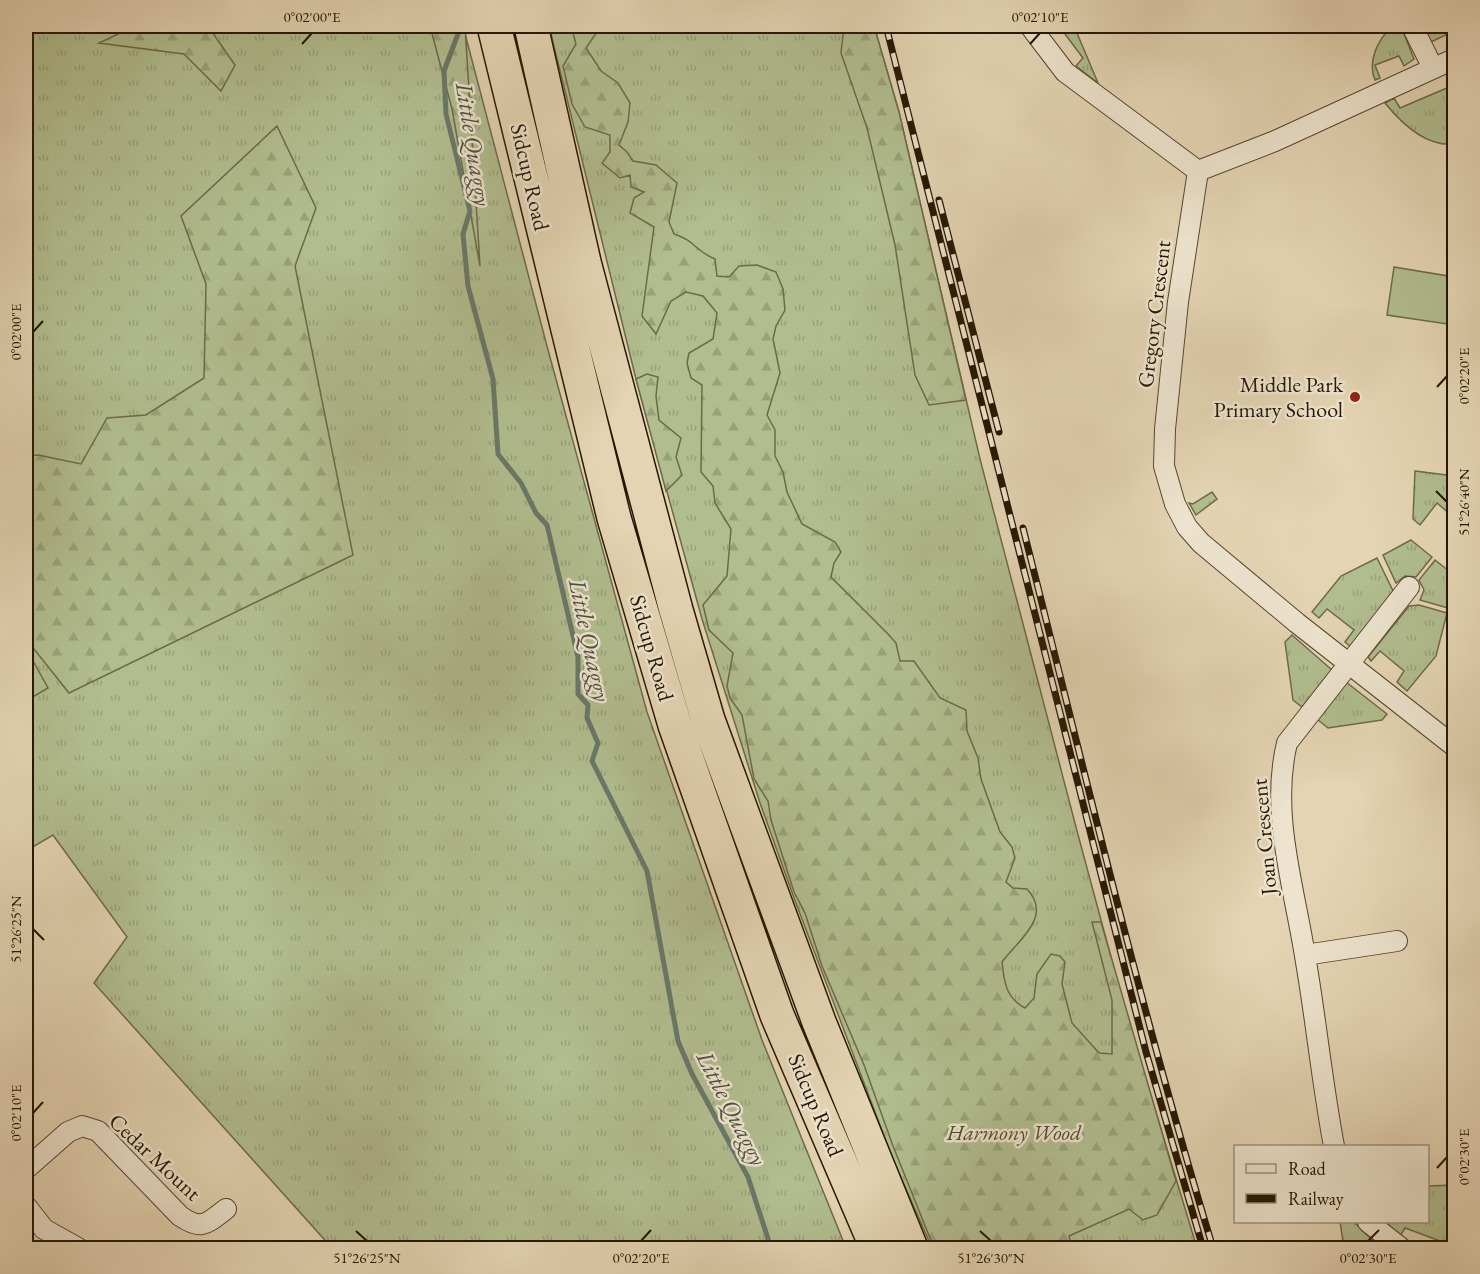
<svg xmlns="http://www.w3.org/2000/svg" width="1480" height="1274" font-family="'EB Garamond',serif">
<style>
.grass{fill:url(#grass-tufts);stroke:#6c6a49;stroke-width:1.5}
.forest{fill:url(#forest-firs);stroke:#6c6a49;stroke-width:1.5}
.pitch{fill:#b1bd8f;stroke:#6c6a49;stroke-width:1.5}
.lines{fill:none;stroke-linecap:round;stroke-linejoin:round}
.stream{stroke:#69786a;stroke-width:5}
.street-casing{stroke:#56462f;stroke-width:22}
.highway-casing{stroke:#261703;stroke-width:36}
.street{stroke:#ede3ce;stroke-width:20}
.highway{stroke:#e4d4b3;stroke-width:33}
.rail-casing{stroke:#261703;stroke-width:7}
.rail{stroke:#ede3ce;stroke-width:4.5;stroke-dasharray:14;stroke-linecap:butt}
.ticks{fill:none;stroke:#261703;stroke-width:2}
.poi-dot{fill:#8f2418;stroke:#ede3ce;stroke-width:2}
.labels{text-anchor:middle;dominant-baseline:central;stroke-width:5;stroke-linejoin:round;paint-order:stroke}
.street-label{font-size:22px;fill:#261703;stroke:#ede3ce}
.poi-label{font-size:22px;fill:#261703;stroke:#ede3ce;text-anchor:end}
.park-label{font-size:22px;font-style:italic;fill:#50492d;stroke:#ede3ce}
.water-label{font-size:24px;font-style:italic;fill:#4d4f3f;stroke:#ede3ce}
.neatline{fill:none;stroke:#261703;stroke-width:2}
.ticks-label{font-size:15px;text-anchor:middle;fill:#261703}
</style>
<defs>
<pattern id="grass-tufts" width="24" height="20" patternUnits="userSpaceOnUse" patternTransform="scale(1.5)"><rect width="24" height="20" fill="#b1bd8f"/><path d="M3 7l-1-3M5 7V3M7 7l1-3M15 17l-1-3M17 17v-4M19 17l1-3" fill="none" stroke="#98a27a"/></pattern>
<pattern id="forest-firs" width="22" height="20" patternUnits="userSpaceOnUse" patternTransform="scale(1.5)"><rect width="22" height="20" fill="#b1bd8f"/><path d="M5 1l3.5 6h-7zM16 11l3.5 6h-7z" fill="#98a27a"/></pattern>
</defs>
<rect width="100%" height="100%" fill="#e4d4b3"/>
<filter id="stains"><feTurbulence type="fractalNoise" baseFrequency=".00333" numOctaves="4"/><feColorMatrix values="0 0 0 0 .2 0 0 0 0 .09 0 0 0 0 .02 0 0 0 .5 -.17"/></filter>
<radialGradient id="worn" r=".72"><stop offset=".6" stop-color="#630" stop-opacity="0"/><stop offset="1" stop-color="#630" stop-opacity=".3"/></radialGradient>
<path class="grass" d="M26 26H463L548 350 647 712 762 1040 846 1248H332L94 983 127 937 53 835 26 851Z
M549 26H874L899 112 980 459 1077 831 1128 1020 1197 1248H932L892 1157 794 898 760 803 702 619 636 379Z
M1059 26H1074L1098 83 1076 66 1083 58Z
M1392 26H1401L1414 59 1404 66 1399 56 1375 65 1380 78 1375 80C1367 61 1378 40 1392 26Z
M1423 26H1454V31L1431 42Z
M1454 85V144C1426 147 1402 124 1385 103L1394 98 1400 108Z
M1415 471 1454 476V507L1450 514 1437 503 1420 525 1413 519Z
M1212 492 1217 499 1196 515 1189 503 1193 504Z
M1411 540 1432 557 1416 577 1405 576 1396 583 1383 555Z
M1377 558 1396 597 1354 650 1345 642 1354 630 1327 609 1319 618 1312 612 1341 576Z
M1435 560 1454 575 1448 608 1420 600 1424 590 1419 580Z
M1419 605 1447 613 1436 656 1407 691 1397 682 1404 671 1380 651 1371 661 1368 657 1409 606Z
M1292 635 1332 670 1302 707 1293 700 1285 642Z
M1346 682 1387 714 1382 720 1328 728 1317 719Z
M1454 1185V1248H1438L1440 1241 1405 1228 1399 1238 1379 1222H1428V1186Z
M1340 1222H1354L1372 1240 1364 1248H1344Z"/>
<path class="forest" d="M135 26H208L235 65 221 91 184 54 99 43Z
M430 26H465L480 266 452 109Z
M571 26H601L586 48 601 71 618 83 630 103 628 122 619 145 627 152 633 161 656 165 677 183 669 222 674 234C696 241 695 251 715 259L717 276 729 277 739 266 757 265 776 272 783 289 785 310 776 326 773 339 780 373 767 415 775 430V456L783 472 787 492 802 524 835 542 841 552 834 563 831 577 889 635 896 643 900 661H914L940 698 966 710 967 731 978 758 981 779 1000 832 1012 847 1015 858 1006 882 1013 888 1027 889C1053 917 1019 939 1002 962 1004 982 1006 998 1025 1008L1034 998 1037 974 1051 954 1060 956 1065 962 1062 984 1072 1023 1099 1053 1112 1054V1000L1092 922H1101L1176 1181 1157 1215 1143 1220 1129 1209 1069 1236 1072 1248H934L893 1146 864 1065 822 966 805 913 794 892 771 820 768 801 754 779 742 715 730 698 727 686 733 653 709 630 703 605 727 576 731 529 715 503 713 486 701 472 702 385 691 378 687 363 689 353 713 339 717 313 703 296 686 292 671 301 656 334 642 316 654 227 630 213 634 198 644 192 631 187 630 175 620 178 602 163 610 152V135L585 127 572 104 563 66 576 44Z
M844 26H874L899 112 966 400 929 405 915 375 895 245 867 128 841 53Z
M277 126 316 208 295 266 353 555 69 693 26 639V456L38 455 81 464 107 418 146 415 204 378 206 284 181 216Z
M647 374 658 377 656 396 659 420 681 438 676 457 682 475 666 491 636 379Z"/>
<path class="pitch" d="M1394 267 1454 277V325L1387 315Z
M27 650 48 688 26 701V651Z"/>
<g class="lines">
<path class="stream" d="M461 26 444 71 446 114 470 211 463 234 468 286 493 379 498 454 521 483 536 513 547 525 578 657V694L588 705 587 718 598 743 592 761 647 871 678 1041 692 1074 748 1177 771 1248"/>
<g class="street-casing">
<path id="street" d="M1030 26 1065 72 1198 171
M1412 26 1433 68
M1454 59 1275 141 1198 171 1178 302 1165 429 1164 466 1175 504 1187 527 1201 543 1297 623 1454 746
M1305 955 1397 941
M1334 1146C1322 1083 1316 1019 1305 956 1294 886 1270 813 1287 743L1409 587
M26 1169 68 1132 82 1126 98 1131 180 1216C202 1231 206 1224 226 1209
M26 1206 44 1229 78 1248
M1368 1222 1401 1248"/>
</g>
<g class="highway-casing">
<path id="highway" d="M494 26 614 518 675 725 777 1015 877 1248
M531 26 584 262 676 610 708 720 819 1022 911 1248"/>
</g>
<use href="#street" class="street"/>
<use href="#highway" class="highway"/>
<g class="rail-casing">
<path id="rail" d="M886 26 1146 1052 1203 1248
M939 200 999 432
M1023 528C1084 769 1141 1011 1213 1248"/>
</g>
<use href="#rail" class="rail"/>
</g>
<path class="ticks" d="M302 44 312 33M1030 44 1040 33M33 332 43 321M1437 387 1447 376M1436 491 1447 502M33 929 44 940M33 1113 43 1102M1437 1168 1447 1157M356 1231 367 1241M980 1231 991 1241M641 1241 651 1230M1368 1241 1379 1230"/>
<circle class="poi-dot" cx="1355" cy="397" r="6"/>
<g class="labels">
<g class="street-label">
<text transform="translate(530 177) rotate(77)">Sidcup Road</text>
<text transform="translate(1154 314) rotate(-83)">Gregory Crescent</text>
<text transform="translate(652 648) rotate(74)">Sidcup Road</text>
<text transform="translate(1264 837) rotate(-95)">Joan Crescent</text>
<text transform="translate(816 1105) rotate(67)">Sidcup Road</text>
<text transform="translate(155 1157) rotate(43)">Cedar Mount</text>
</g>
<g class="poi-label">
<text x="1343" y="384">Middle Park<tspan x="1343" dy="25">Primary School</tspan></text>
</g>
<g class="park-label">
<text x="1014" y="1132">Harmony Wood</text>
</g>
<g class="water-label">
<text transform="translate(474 144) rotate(81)">Little Quaggy</text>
<text transform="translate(590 640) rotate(78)">Little Quaggy</text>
<text transform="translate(732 1108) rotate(63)">Little Quaggy</text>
</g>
</g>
<rect width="1480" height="1274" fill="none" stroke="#e4d4b3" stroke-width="66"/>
<rect x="1234" y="1145" width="195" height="78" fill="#ede3ce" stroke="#9d917d" stroke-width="1.5"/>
<rect x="1246" y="1164" width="30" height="9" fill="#ede3ce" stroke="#9d917d" stroke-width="1.5"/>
<text x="1288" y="1175" font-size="18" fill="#261703">Road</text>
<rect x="1246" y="1194" width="30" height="9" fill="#261703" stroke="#9d917d" stroke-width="1.5"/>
<text x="1288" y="1205" font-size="18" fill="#261703">Railway</text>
<rect x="33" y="33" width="1414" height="1208" class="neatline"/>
<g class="ticks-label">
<text x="312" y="22">0°02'00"E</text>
<text x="1040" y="22">0°02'10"E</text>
<text transform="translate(16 332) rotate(-90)" y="5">0°02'00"E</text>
<text transform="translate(1464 376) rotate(-90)" y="5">0°02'20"E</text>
<text transform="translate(1464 502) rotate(-90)" y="5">51°26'40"N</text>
<text transform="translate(16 929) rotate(-90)" y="5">51°26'25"N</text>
<text transform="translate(16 1113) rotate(-90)" y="5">0°02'10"E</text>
<text transform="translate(1464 1157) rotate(-90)" y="5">0°02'30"E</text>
<text x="367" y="1263">51°26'25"N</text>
<text x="641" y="1263">0°02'20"E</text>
<text x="991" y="1263">51°26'30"N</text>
<text x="1368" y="1263">0°02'30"E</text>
</g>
<rect width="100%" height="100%" filter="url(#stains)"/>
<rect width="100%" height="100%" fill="url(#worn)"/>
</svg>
